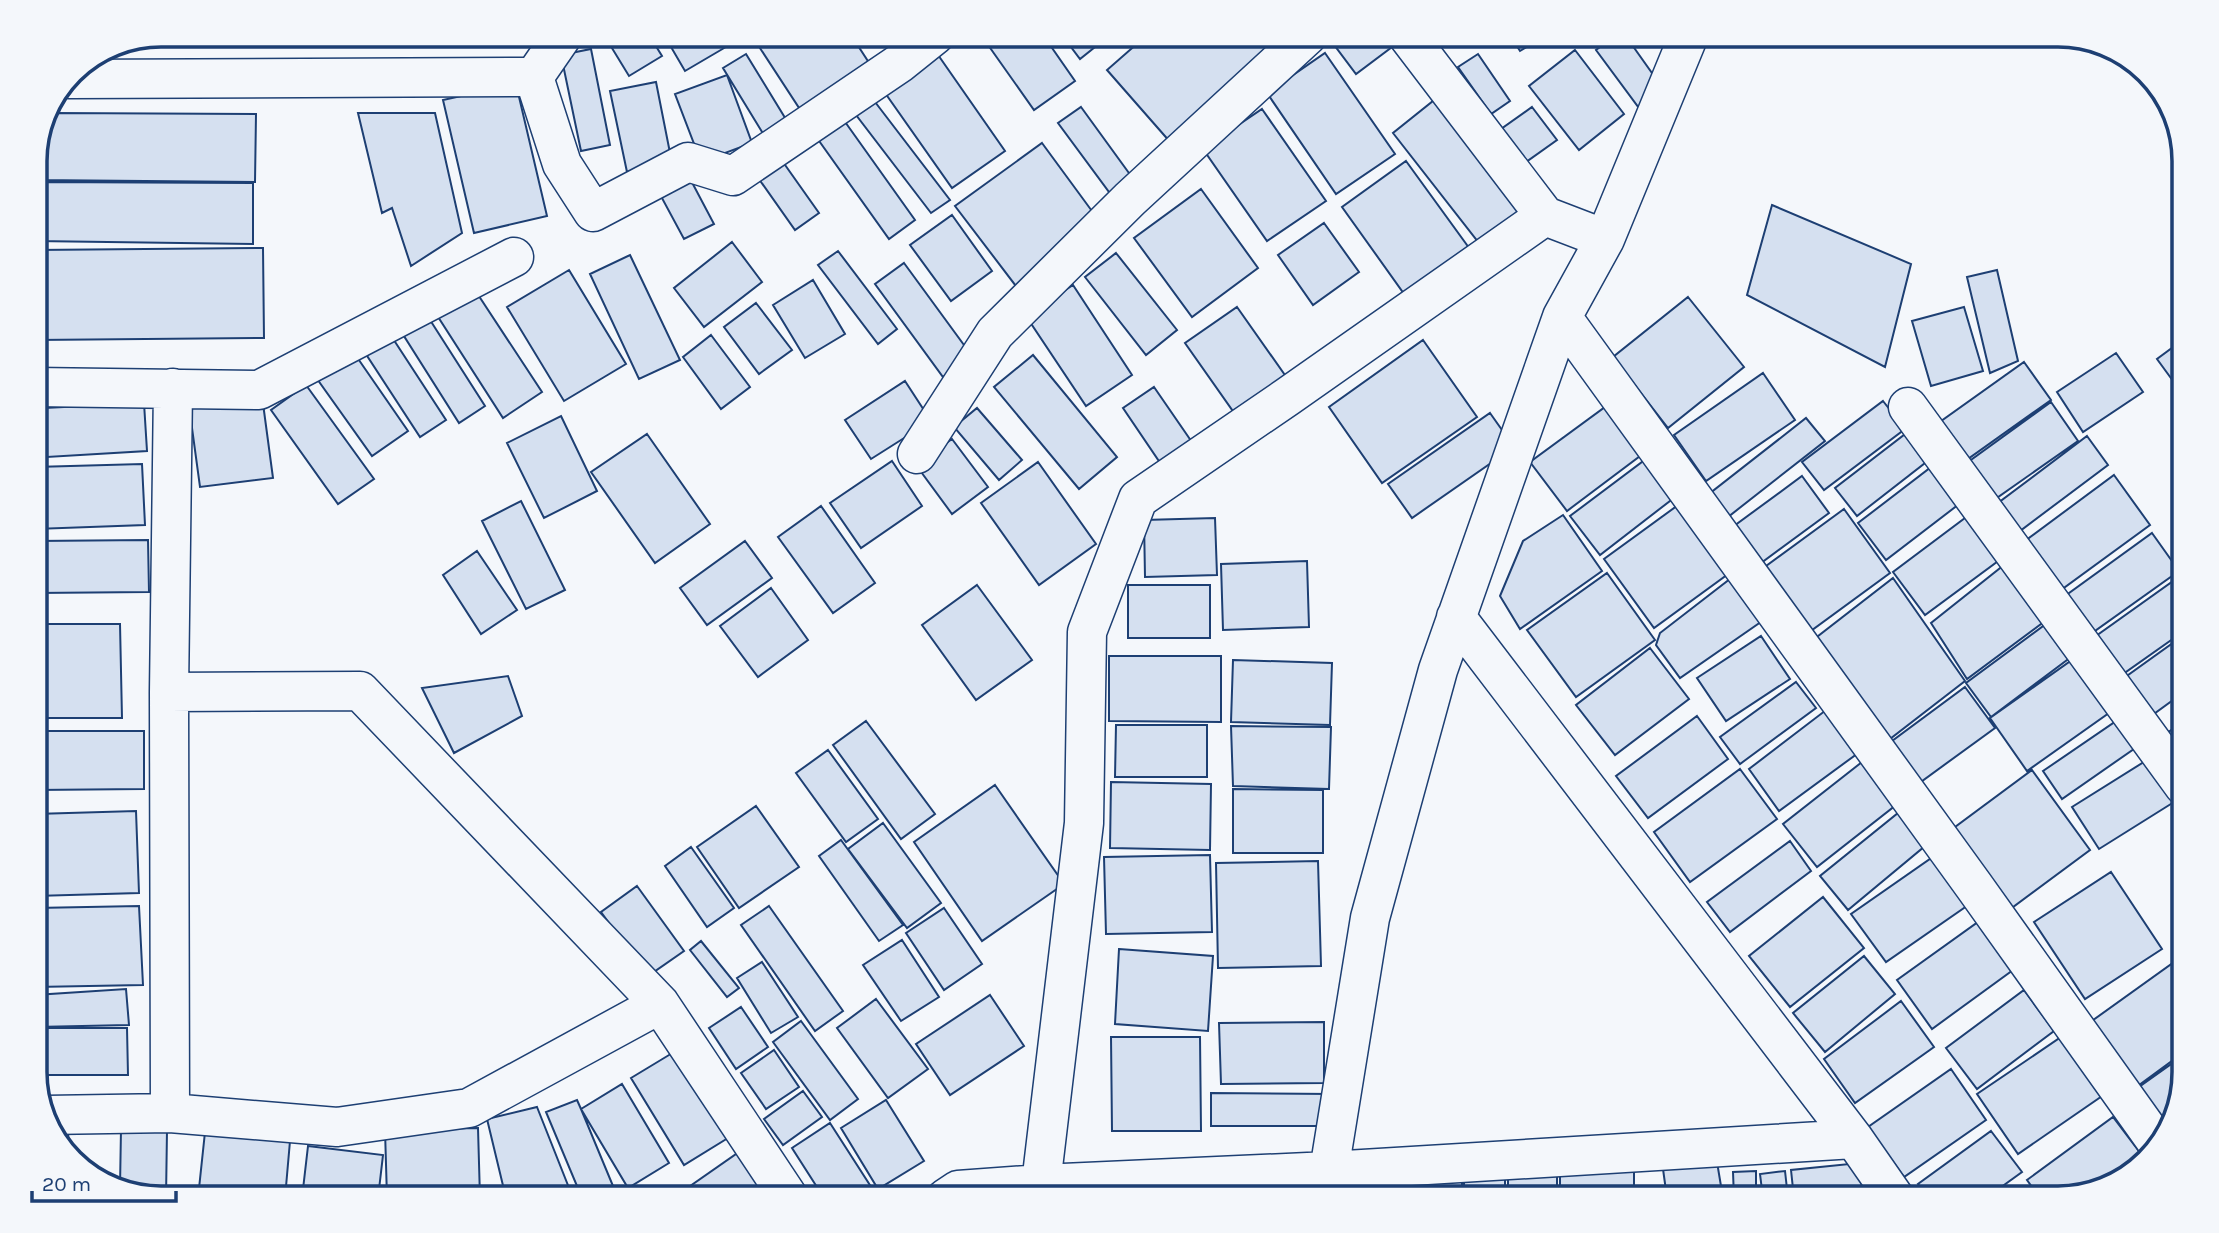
<svg xmlns="http://www.w3.org/2000/svg" width="2219" height="1233" font-family="Karla,sans-serif">
<style>
.building{fill:#d5e0f0;stroke:#1d3f73;stroke-width:2}
.lines{fill:none;stroke-linecap:round;stroke-linejoin:round}
.minor-casing{stroke:#1d3f73;stroke-width:41}
.minor{stroke:#f4f7fb;stroke-width:38}
.rim{fill:none;stroke:#1d3f73;stroke-width:3.5}
</style>
<rect width="100%" height="100%" fill="#f4f7fb"/>
<path class="building" d="M604 35H649L662 56 629 76Z
M664 35H726L731 44 685 71Z
M766 35H851L875 72 805 117 756 42Z
M880 35H931L896 59Z
M981 35H1043L1075 81 1034 110Z
M1062 35H1110L1080 59Z
M1147 35H1255L1272 55 1171 143 1107 70Z
M1332 35H1396L1400 41 1356 74 1329 38Z
M1510 35H1546L1520 51Z
M1578 35H1597L1584 44Z
M1616 35H1625L1664 90 1639 108 1596 50Z
M591 49 610 145 581 151 561 55Z
M1575 50 1624 114 1579 150 1529 86Z
M936 52 1005 151 952 188 883 90Z
M1325 53 1395 154 1336 194 1267 93Z
M746 54 790 126 767 140 723 68Z
M1478 54 1510 101 1491 114 1458 67Z
M727 75 752 143 701 162 675 94Z
M656 82 672 163 627 172 610 91Z
M516 84 547 216 474 233 443 100Z
M1438 97 1524 207 1479 243 1393 133Z
M872 98 950 200 931 213 853 111Z
M1081 107 1134 180 1112 196 1058 123Z
M1532 107 1557 140 1519 167 1494 134Z
M1262 109 1326 201 1267 241 1203 149Z
M54 113 256 114 255 182 35 180V153Z
M358 113H435L462 233 411 266 392 208 382 213Z
M843 119 915 220 889 239 817 138Z
M1042 143 1100 222 1022 294 955 206Z
M778 155 819 213 795 230 754 172Z
M1406 161 1472 252 1407 298 1342 207Z
M686 171 714 224 684 239 656 187Z
M35 182 253 183V244L35 241Z
M1201 189 1258 268 1192 317 1134 238Z
M1772 205 1911 264 1885 367 1747 295Z
M952 215 992 271 951 301 910 245Z
M1324 223 1359 272 1313 305 1278 255Z
M732 242 762 282 704 327 674 288Z
M263 248 264 338 35 340V250Z
M838 251 897 329 878 344 818 265Z
M1116 253 1177 330 1146 355 1085 277Z
M630 255 680 360 639 379 590 274Z
M904 263 972 356 943 377 875 284Z
M569 270 626 364 564 401 507 307Z
M1997 270 2018 361 1990 373 1967 277Z
M813 280 845 334 805 358 773 305Z
M471 284 542 392 503 418 433 309Z
M1073 285 1132 375 1086 406 1026 316Z
M1688 297 1744 367 1668 428 1613 357Z
M756 303 792 350 759 374 724 327Z
M1237 307 1287 378 1235 414 1185 343Z
M1964 307 1983 371 1931 386 1912 321Z
M423 309 485 406 459 423 397 325Z
M386 328 446 420 420 437 360 345Z
M711 335 750 387 721 409 683 357Z
M2184 339V396L2157 359Z
M1423 340 1477 417 1382 483 1329 407Z
M352 350 408 431 372 456 315 376Z
M2116 353 2143 392 2083 432 2057 392Z
M1033 355 1117 457 1079 489 994 387Z
M2024 362 2051 400 1965 461 1937 424Z
M1763 373 1795 420 1706 481 1674 435Z
M905 381 931 421 871 459 845 420Z
M306 385 374 479 338 504 271 410Z
M1154 387 1196 448 1165 470 1123 408Z
M262 396 273 478 200 487 189 406Z
M1616 399 1652 447 1567 511 1530 462Z
M1883 401 1905 429 1824 490 1802 462Z
M2051 402 2078 441 1991 502 1964 465Z
M144 403 147 451 47 457 44 408Z
M977 408 1022 460 999 480 954 427Z
M1490 413 1514 447 1412 518 1388 484Z
M561 416 597 491 544 518 507 443Z
M1806 418 1825 441 1728 517 1709 494Z
M1913 428 1934 456 1857 516 1835 488Z
M647 434 710 524 655 563 591 472Z
M2087 436 2108 465 2016 534 1994 506Z
M952 439 988 487 952 514 916 465Z
M1650 456 1679 494 1600 555 1570 516Z
M892 461 922 506 861 548 830 503Z
M1939 461 1967 498 1886 560 1858 523Z
M1038 462 1096 544 1039 585 981 503Z
M142 464 145 525 35 529V467Z
M2114 475 2150 525 2050 598 2014 549Z
M1802 476 1829 513 1761 563 1734 526Z
M1685 500 1735 569 1654 628 1604 559Z
M521 501 565 590 526 609 482 521Z
M821 506 875 583 833 613 778 537Z
M1844 509 1890 573 1808 633 1762 569Z
M1977 509 2009 553 1925 615 1893 572Z
M1563 515 1602 571 1520 629 1500 596 1523 541Z
M1215 518 1217 575 1145 577 1144 520Z
M2152 533 2179 571 2092 633 2065 596Z
M148 540 149 592 35 593V541Z
M745 541 772 578 707 625 680 588Z
M477 551 517 610 481 634 443 575Z
M1307 561 1309 627 1223 630 1221 564Z
M2009 561 2049 618 1967 679 1931 623Z
M1739 572 1768 617 1680 678 1656 645 1660 633Z
M1607 573 1655 640 1576 697 1527 630Z
M2183 574 2184 631 2123 674 2096 636Z
M1893 578 1965 681 1886 742 1813 640Z
M977 585 1032 660 976 700 922 625Z
M1128 585H1210V638H1128Z
M771 588 808 640 758 677 720 626Z
M2050 621 2075 654 1991 717 1966 683Z
M36 624H120L122 718H37Z
M2184 635V692L2151 716 2124 678Z
M1761 636 1790 679 1726 721 1697 678Z
M1650 648 1689 699 1615 755 1576 705Z
M2079 655 2116 708 2027 771 1990 718Z
M1109 656H1221V722L1109 721Z
M1233 660 1332 663 1330 725 1231 722Z
M508 676 522 716 454 753 422 688Z
M1796 682 1816 708 1740 764 1720 737Z
M1965 687 1995 728 1918 784 1888 744Z
M1830 707 1865 748 1779 811 1749 769Z
M2125 715 2144 742 2062 799 2043 771Z
M1697 716 1728 759 1648 818 1616 776Z
M866 721 935 814 901 839 833 745Z
M2184 721V771L2160 738Z
M1116 725H1207V777H1115Z
M1231 726 1331 727 1329 789 1233 786Z
M35 731H144V789L35 790Z
M828 750 878 819 846 842 796 773Z
M2155 755 2182 797 2099 849 2072 807Z
M1862 762 1896 805 1817 867 1783 824Z
M1740 769 1777 819 1690 882 1654 832Z
M2032 770 2090 850 2009 910 1951 830Z
M1111 782 1211 784 1210 850 1110 848Z
M995 785 1064 884 982 941 914 842Z
M1233 789 1323 790V853H1233Z
M756 806 799 867 739 908 697 847Z
M136 811 139 893 35 896V814Z
M1898 813 1925 846 1848 910 1820 876Z
M883 823 941 903 907 928 848 849Z
M841 840 903 925 879 941 819 856Z
M1790 841 1811 871 1730 932 1707 902Z
M691 847 734 908 707 927 665 866Z
M1940 852 1974 901 1886 962 1851 914Z
M1210 855 1212 932 1106 934 1104 857Z
M1318 861 1321 966 1218 968 1216 863Z
M2111 872 2162 949 2085 999 2034 922Z
M637 886 684 951 648 976 601 912Z
M1823 897 1864 948 1790 1007 1749 956Z
M139 906 143 985 35 987V908Z
M769 906 843 1011 815 1031 741 925Z
M944 908 982 964 944 990 906 933Z
M1978 922 2013 970 1932 1029 1897 980Z
M902 940 939 997 901 1021 863 965Z
M701 941 739 988 727 997 690 950Z
M1119 949 1213 956 1208 1031 1115 1024Z
M1864 956 1895 994 1825 1052 1793 1013Z
M2177 960 2184 970V1052L2135 1088 2089 1023Z
M762 962 798 1017 771 1033 737 978Z
M126 989 129 1025 35 1027V995Z
M2024 990 2054 1031 1977 1089 1946 1048Z
M990 995 1024 1046 950 1095 916 1044Z
M876 999 928 1069 888 1098 837 1028Z
M1901 1001 1934 1047 1855 1103 1824 1059Z
M741 1007 768 1047 736 1069 709 1028Z
M801 1021 858 1099 830 1120 773 1042Z
M1324 1022V1083L1221 1084 1219 1023Z
M35 1028H127L128 1075H35Z
M2064 1035 2105 1094 2018 1154 1977 1094Z
M1111 1037H1200L1201 1131H1112Z
M774 1050 799 1087 766 1109 741 1073Z
M674 1052 728 1138 684 1165 631 1078Z
M2184 1055V1072L2168 1132 2139 1087Z
M1951 1069 1986 1120 1904 1177 1868 1127Z
M622 1084 669 1163 628 1188 581 1109Z
M803 1091 822 1117 783 1145 764 1119Z
M1211 1093 1332 1094V1126H1211Z
M577 1100 581 1109 618 1198H582L546 1112Z
M886 1100 924 1161 878 1189 841 1128Z
M537 1107 573 1198H506L487 1119Z
M2113 1117 2144 1158 2121 1181 2058 1198H2040L2027 1180Z
M830 1123 875 1193 867 1198H824L792 1148Z
M478 1128 480 1198H387L385 1130Z
M121 1129 167 1130 166 1198 120 1187Z
M53 1131H68L69 1153 56 1142Z
M1991 1131 2022 1172 1986 1198H1929L1918 1184Z
M205 1132 290 1141 285 1198H198Z
M308 1146 383 1155 378 1198H302Z
M739 1152 770 1198H673Z
M1717 1162 1723 1198H1667L1663 1169Z
M1859 1163 1863 1198H1794L1791 1170Z
M1560 1165 1634 1166V1198H1560Z
M1464 1168 1505 1169V1198H1464Z
M1508 1168 1557 1169V1198H1508Z
M1756 1171V1198H1734L1733 1172Z
M1785 1171 1788 1198H1763L1760 1174Z
M1413 1172H1462V1198H1413Z
M1358 1175 1408 1176V1198H1357Z
M1334 1179 1336 1198H1184L1183 1192Z"/>
<g class="lines">
<g class="minor-casing">
<path id="minor" d="M1407 35 1545 216
M534 77 562 164 593 212 688 162 733 176 900 63 935 35
M534 77 563 35
M69 79 534 77
M1562 317 1974 886 2158 1144
M35 387 259 390 514 257
M1908 407 2184 786
M917 454 995 333 1130 199 1308 35
M1456 617 1854 1139 1895 1198
M169 692 360 691 660 1004 789 1198
M170 1113 169 692 173 388
M47 1115 170 1113 337 1127 469 1108 660 1004
M1329 1171 1370 918 1438 670 1562 317 1605 239 1689 35
M946 1198 958 1190 1041 1184 1329 1171 1854 1139
M1042 1198 1041 1184 1084 823 1087 632 1138 499 1287 397 1545 216 1605 239"/>
</g>
<use href="#minor" class="minor"/>
</g>
<path d="M0 0H2219V1233H0ZM161 47H2058A114 114 0 0 1 2172 161V1072A114 114 0 0 1 2058 1186H161A114 114 0 0 1 47 1072V161A114 114 0 0 1 161 47Z" fill="#f4f7fb" fill-rule="evenodd"/>
<path class="rim" d="M161 47H2058A114 114 0 0 1 2172 161V1072A114 114 0 0 1 2058 1186H161A114 114 0 0 1 47 1072V161A114 114 0 0 1 161 47Z"/>
<path d="M32 1191v10h144v-10" fill="none" stroke="#1d3f73" stroke-width="3.5"/>
<text x="42" y="1191" font-size="21" fill="#1d3f73" stroke="#f4f7fb" stroke-width="5" paint-order="stroke">20 m</text>
</svg>
